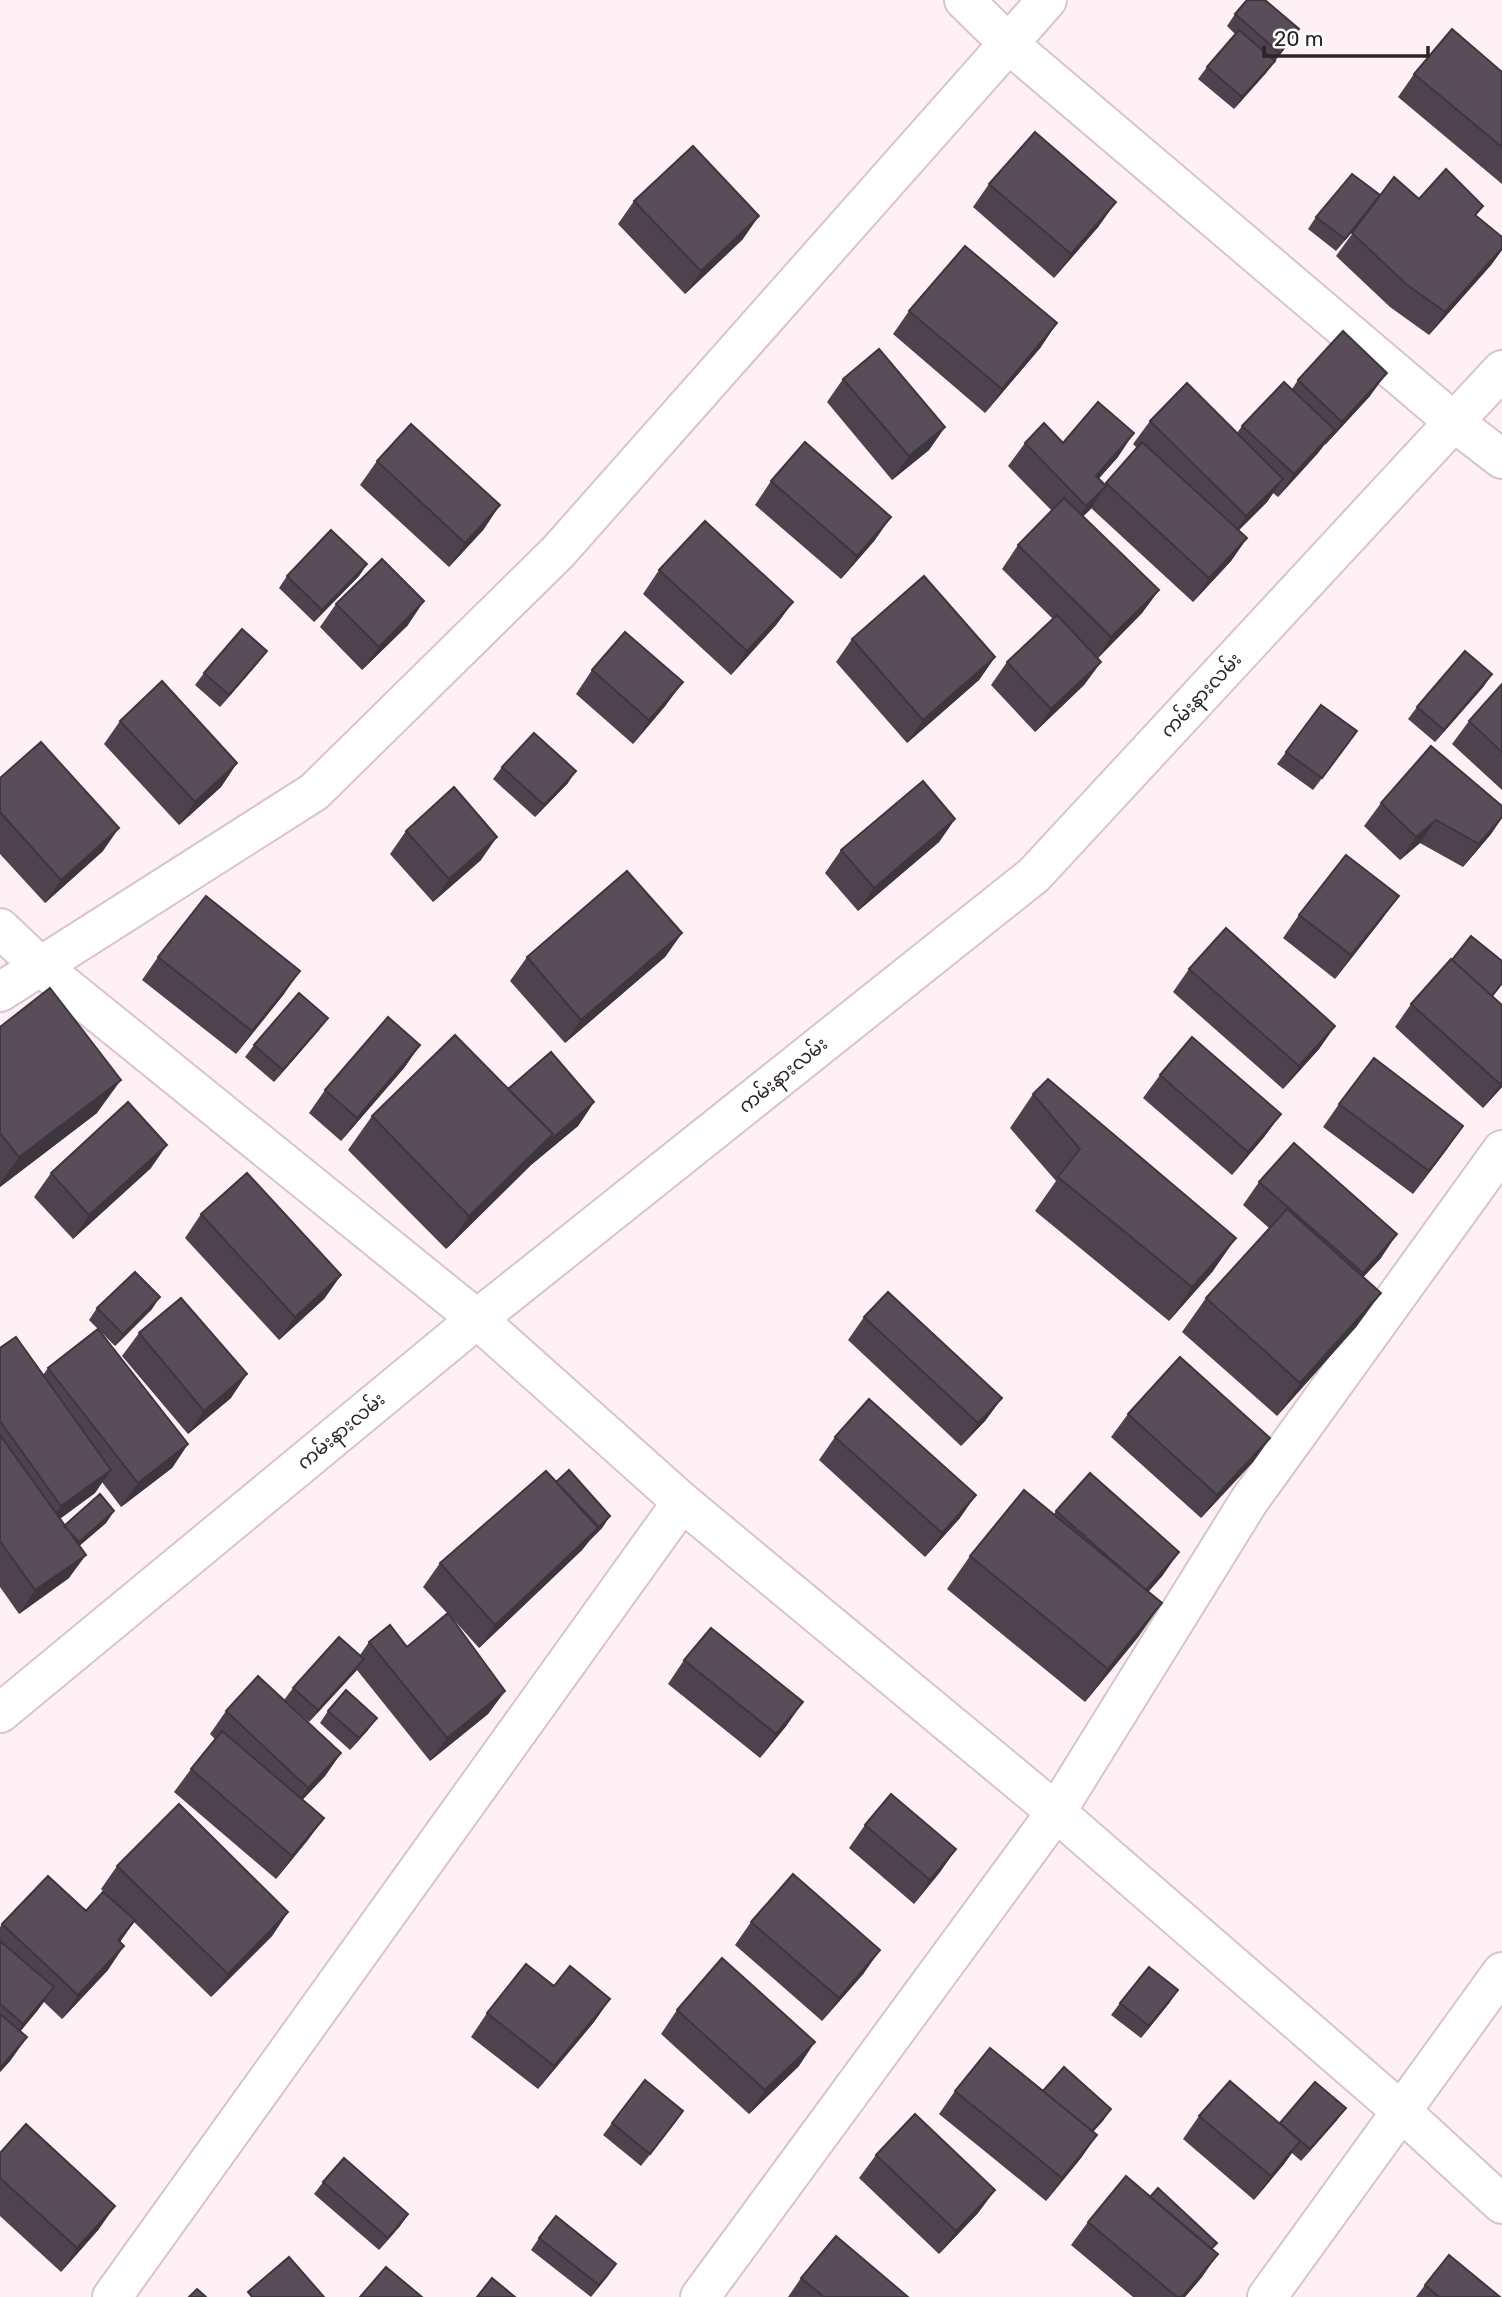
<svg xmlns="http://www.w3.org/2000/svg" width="1502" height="2297" font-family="Rubik,'Noto Sans Myanmar',sans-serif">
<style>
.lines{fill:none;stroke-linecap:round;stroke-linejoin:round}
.street-casing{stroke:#d9c4cb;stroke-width:42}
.primary-casing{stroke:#d9c4cb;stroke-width:42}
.street{stroke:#fff;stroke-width:38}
.primary{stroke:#fff;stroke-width:38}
.wall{fill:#4d424d}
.shaded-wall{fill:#3e363f}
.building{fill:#594d5a;stroke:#3e363f;stroke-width:2}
.labels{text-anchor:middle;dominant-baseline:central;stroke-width:7;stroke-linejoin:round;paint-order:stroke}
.street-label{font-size:19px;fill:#2b2325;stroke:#fff}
</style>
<rect width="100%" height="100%" fill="#fef0f4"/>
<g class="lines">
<g class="street-casing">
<path id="street" d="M964 0 1010 45 1454 422 1502 459
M0 928 39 965 477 1319 682 1502 1056 1812 1402 2112 1502 2204
M0 992 314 792 558 552 1047 0
M112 2297 682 1502
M700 2297 1056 1812 1249 1501 1502 1150
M1267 2297 1502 1972"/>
</g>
<g class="primary-casing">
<path id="primary" d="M0 1713 477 1319 1034 875 1502 370"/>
</g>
<use href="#street" class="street"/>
<use href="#primary" class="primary"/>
</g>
<path class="wall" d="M1235 14 1299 29 1266 73 1234 109 1198 79 1207 67 1235 34 1227 26Z
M1502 72V184L1398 97 1414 74Z
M989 184 1099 226 1054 278 973 207Z
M1380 195 1419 199 1476 216 1502 237V250L1491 265 1429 335 1390 307 1336 256 1360 223 1336 251 1308 229 1316 217Z
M634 201 743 239 685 294 618 224Z
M909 311 1041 347 985 413 893 334Z
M843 379 945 427 929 450 892 480 827 402Z
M1298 380 1370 396 1325 445V444L1318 453 1278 497 1273 493 1267 502 1239 530 1247 538 1231 561 1193 602 1091 508 1083 516 1159 590 1142 613 1098 658 1101 662 1084 685 1035 732 991 685 1007 662 1053 619 1002 569 1018 545 1052 511 1008 466 1025 443H1063L1118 457 1098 479 1105 485 1137 448 1133 444 1150 421 1237 433 1242 426 1292 389Z
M377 461 484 529 449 567 360 485Z
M771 481 875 540 841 579 755 505Z
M367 564 359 576 314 622 279 588 287 576Z
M659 570 793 602 776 625 731 675 643 594Z
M336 604 408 625 362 670 320 627Z
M852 639 995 657 979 680 907 743 836 662Z
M267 651 258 663 220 707 195 685 204 673Z
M592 670 666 705 633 744 576 694Z
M1502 684V790L1452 744 1469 721Z
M1484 686 1435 742 1408 719 1417 707Z
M120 721 237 763 221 787 179 825 104 744Z
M1349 743 1313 790 1277 764 1286 752Z
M502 767 568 783 535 817 493 779Z
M0 778 103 851 45 903 0 854Z
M1381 803 1502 806V818L1491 834 1463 867 1420 843 1400 860 1364 826Z
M955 819 939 842 858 911 825 873 841 850Z
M406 831 481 860 433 902 390 854Z
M1299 915 1382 919 1335 979 1283 938Z
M682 933 665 957 565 1043 510 981 527 957Z
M158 957 284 994 236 1054 142 980Z
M1502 961V984L1492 997 1502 1005V1087L1483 1108 1395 1027 1411 1004Z
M1189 969 1335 1026 1319 1049 1283 1089 1173 992Z
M0 1027 97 1113 0 1187Z
M319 1030 274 1082 245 1057 254 1045Z
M420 1045 404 1068 341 1141 309 1113 325 1090Z
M1160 1075 1281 1114 1264 1137 1232 1175 1143 1098Z
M508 1089 594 1102 578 1126 531 1165 446 1249 348 1150 372 1116Z
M1033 1094 1213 1271 1169 1321 1035 1211 1056 1181 1010 1128Z
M1339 1104 1447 1149 1413 1194 1323 1127Z
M151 1168 73 1239 34 1197 51 1173Z
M1259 1182 1381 1258 1363 1277 1357 1326 1277 1416 1182 1332 1206 1298 1269 1228 1243 1205Z
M201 1214 341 1275 324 1299 279 1340 185 1238Z
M97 1308 152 1309 115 1346 99 1330 188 1444 172 1468 121 1507 102 1482 95 1493 60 1519 65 1525 114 1511 106 1523 79 1546 69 1578 19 1614 0 1587V1348L43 1375 48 1368 98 1329 89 1320Z
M864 1317 1002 1398 985 1421 961 1446 848 1340Z
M139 1333 231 1398 188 1434 122 1356Z
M1128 1414 1270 1438 1253 1462 1201 1518 1111 1437Z
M835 1437 960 1518 925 1557 819 1460Z
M556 1482 610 1516 602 1528 590 1540 582 1550 479 1648 453 1619 505 1691 488 1714 430 1761 357 1670 309 1722 284 1700 293 1688 360 1655 369 1642 407 1647 447 1613 423 1587 440 1563Z
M1056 1511 1163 1575 1148 1592 1139 1636 1085 1702 947 1589 970 1556 1054 1514Z
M684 1660 787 1725 760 1758 668 1684Z
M226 1711 341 1753 325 1776 302 1800 324 1818 307 1841 276 1879 174 1792 191 1769 215 1739 210 1734Z
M328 1711 368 1730 350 1750 320 1723Z
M865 1825 956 1849 940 1872 914 1904 849 1848Z
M117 1866 288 1912 272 1936 211 1997 134 1922 120 1942 108 1970 62 2019 44 2002 20 2032 27 2037 10 2061 0 2072V1927L2 1924 86 1911 110 1898 101 1889Z
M751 1922 864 1973 822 2021 735 1945Z
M554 1986 610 1999 594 2022 538 2089 471 2037 487 2013Z
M1170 2002 1141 2038 1111 2015 1120 2003Z
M677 2010 799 2066 749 2114 661 2034Z
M955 2091H1043L1111 2109 1093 2132 1097 2135 1081 2158 1046 2201 939 2114Z
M683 2111 641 2166 603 2135 612 2123Z
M1199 2116 1279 2123 1337 2120 1301 2161 1292 2153 1284 2164 1254 2200 1183 2139Z
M0 2153 99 2229 61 2272 0 2216Z
M876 2155 995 2190 978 2213 939 2254 859 2178Z
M323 2182 408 2214 400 2226 379 2250 314 2194Z
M1150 2197 1217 2243 1212 2249 1202 2277 1185 2297H1133L1071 2245 1088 2222Z
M539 2238 616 2264 591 2297 531 2250Z
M801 2278 908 2297H788Z
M1425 2285 1500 2297H1416Z"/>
<path class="shaded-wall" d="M1299 29 1291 41 1271 65 1280 53Z
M1275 61 1266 73 1234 109 1242 97Z
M1116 202 1099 226 1054 278 1071 254Z
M759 216 743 239 685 294 701 271Z
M1502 248V250L1491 265 1429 335 1445 312Z
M1057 323 1041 347 985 413 1002 389Z
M1387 373 1370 396 1325 445 1342 422Z
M945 427 929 450 892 480 909 456Z
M1335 430 1318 453 1278 497 1294 474Z
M1134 433 1118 457 1080 500 1096 476Z
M1283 479 1267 502 1230 539 1246 516Z
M1106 486 1090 510 1070 529 1086 506Z
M500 505 484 529 449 567 465 543Z
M891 517 875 540 841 579 857 556Z
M1247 538 1231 561 1193 602 1209 578Z
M367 564 359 576 314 622 322 610Z
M1159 590 1142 613 1095 661 1111 637Z
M424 601 408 625 362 670 379 647Z
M793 602 776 625 731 675 747 651Z
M267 651 258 663 220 707 229 695Z
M995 657 979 680 907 743 923 720Z
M1101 662 1084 685 1035 732 1051 709Z
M1492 674 1484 686 1435 742 1444 730Z
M683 682 666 705 633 744 649 720Z
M237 763 221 787 179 825 195 802Z
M576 771 568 783 535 817 544 805Z
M1502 817 1491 834 1463 867 1479 844Z
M955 819 939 842 858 911 874 888Z
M1436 820 1420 843 1400 860 1416 837Z
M119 828 103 851 45 903 61 880Z
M497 837 481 860 433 902 449 879Z
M1399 896 1382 919 1335 979 1351 955Z
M682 933 665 957 565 1043 581 1020Z
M300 971 284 994 236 1054 252 1031Z
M328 1018 319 1030 274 1082 283 1070Z
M1335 1026 1319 1049 1283 1089 1299 1066Z
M420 1045 404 1068 341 1141 357 1118Z
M121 1080 97 1113 0 1187V1184L19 1157Z
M1502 1082V1087L1483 1108 1500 1084Z
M594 1102 578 1126 531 1165 446 1249 469 1216 553 1134Z
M1281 1114 1264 1137 1232 1175 1248 1152Z
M1463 1126 1447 1149 1413 1194 1429 1171Z
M167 1145 151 1168 73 1239 89 1215Z
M1397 1234 1381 1258 1346 1296 1363 1273Z
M1236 1238 1213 1271 1169 1321 1192 1287Z
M341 1275 324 1299 279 1340 295 1317Z
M1381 1293 1357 1326 1277 1416 1300 1383Z
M160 1297 152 1309 115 1346 123 1334Z
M247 1374 231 1398 188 1434 204 1411Z
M1002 1398 985 1421 961 1446 978 1423Z
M1270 1438 1253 1462 1201 1518 1217 1495Z
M188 1444 172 1468 121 1507 138 1483Z
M111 1470 95 1493 45 1529 61 1506Z
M976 1495 960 1518 925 1557 942 1533Z
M114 1511 106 1523 70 1554 79 1542Z
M610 1516 602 1528 590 1540 582 1550 479 1648 495 1625Z
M1179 1552 1163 1575 1129 1614 1146 1590Z
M86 1555 69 1578 19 1614 35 1590Z
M1162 1603 1139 1636 1085 1702 1108 1669Z
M364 1659 356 1671 309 1722 318 1710Z
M505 1691 488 1714 430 1761 447 1738Z
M803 1702 787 1725 760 1758 776 1734Z
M377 1718 368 1730 350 1750 359 1738Z
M341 1753 325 1776 292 1811 308 1788Z
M324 1818 307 1841 276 1879 292 1856Z
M956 1849 940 1872 914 1904 930 1880Z
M288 1912 272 1936 211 1997 228 1974Z
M135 1920 119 1943 118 1940Z
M124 1946 108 1970 62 2019 78 1995Z
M880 1950 864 1973 822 2021 839 1998Z
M54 1987 38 2010 7 2047 23 2024Z
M1178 1990 1170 2002 1141 2038 1149 2026Z
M610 1999 594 2022 538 2089 554 2066Z
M27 2037 10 2061 0 2072V2068Z
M815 2042 799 2066 749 2114 765 2090Z
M1346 2108 1337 2120 1301 2161 1310 2149Z
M1111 2109 1103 2121 1081 2145 1090 2133Z
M683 2111 675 2123 641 2166 650 2154Z
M1097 2135 1081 2158 1046 2201 1062 2178Z
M1300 2141 1284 2164 1254 2200 1271 2176Z
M995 2190 978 2213 939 2254 956 2231Z
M115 2206 99 2229 61 2272 77 2248Z
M408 2214 400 2226 379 2250 388 2238Z
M1218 2254 1202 2277 1185 2297H1182Z
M616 2264 608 2276 591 2297 599 2285Z"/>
<path class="building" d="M1247 0H1265L1299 29 1280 53 1235 14Z
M1452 29 1502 72V147L1414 74Z
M1239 30 1275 61 1242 97 1207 67Z
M1035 132 1116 202 1071 254 989 184Z
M693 146 759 216 701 271 634 201Z
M1446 169 1483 206 1475 215 1502 237V248L1445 312 1406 284 1352 233 1394 177 1419 199Z
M1352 174 1380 195 1345 239 1316 217Z
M965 246 1057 323 1002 389 909 311Z
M1343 331 1387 373 1342 422 1298 380Z
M879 349 945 427 909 456 843 379Z
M1284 382 1335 430 1294 474 1242 426Z
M1187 383 1283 479 1246 516 1150 421Z
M1098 402 1134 433 1096 476 1106 486 1086 506 1025 443 1044 423 1063 443Z
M411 424 500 505 465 543 377 461Z
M805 442 891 517 857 556 771 481Z
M1142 442 1247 538 1209 578 1106 483Z
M1064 498 1159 590 1111 637 1018 545Z
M705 521 793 602 747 651 659 570Z
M331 530 367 564 322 610 287 576Z
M382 559 424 601 379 647 336 604Z
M924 576 995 657 923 720 852 639Z
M1057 615 1101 662 1051 709 1007 662Z
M242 629 267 651 229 695 204 673Z
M625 632 683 682 649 720 592 670Z
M1465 651 1492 674 1444 730 1417 707Z
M162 681 237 763 195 802 120 721Z
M1502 684V752L1469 721Z
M1321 705 1357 731 1322 778 1286 752Z
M534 733 576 771 544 805 502 767Z
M41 742 119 828 61 880 0 812V778Z
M1431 746 1502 806V817L1479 844 1436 820 1416 837 1381 803Z
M923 781 955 819 874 888 841 850Z
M454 787 497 837 449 879 406 831Z
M1346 855 1399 896 1351 955 1299 915Z
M627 871 682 933 581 1020 527 957Z
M206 896 300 971 252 1031 158 957Z
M1226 928 1335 1026 1299 1066 1189 969Z
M1471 936 1502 961V983L1492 996 1452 960Z
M1451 959 1502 1005V1082L1500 1084 1411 1004Z
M50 988 121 1080 19 1157 0 1133V1027Z
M299 993 328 1018 283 1070 254 1045Z
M388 1017 420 1045 357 1118 325 1090Z
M455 1035 553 1134 469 1216 372 1116Z
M1192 1037 1281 1114 1248 1152 1160 1075Z
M551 1052 594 1102 548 1142 553 1134 508 1089Z
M1374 1058 1463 1126 1429 1171 1339 1104Z
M1048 1079 1236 1238 1192 1287 1058 1177 1080 1149 1033 1094Z
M128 1102 167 1145 89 1215 51 1173Z
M1294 1143 1397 1234 1363 1273 1259 1182Z
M247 1173 341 1275 295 1317 201 1214Z
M1287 1209 1381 1293 1300 1383 1206 1298Z
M135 1272 160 1297 123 1334 97 1308Z
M888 1292 1002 1398 978 1423 864 1317Z
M181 1298 247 1374 204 1411 139 1333Z
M98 1329 188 1444 138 1483 48 1368Z
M16 1337 111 1470 61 1506 0 1421V1348Z
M1180 1357 1270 1438 1217 1495 1128 1414Z
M869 1399 976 1495 942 1533 835 1437Z
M0 1435 86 1555 35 1590 0 1541Z
M569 1470 610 1516 598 1528 556 1482Z
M546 1471 599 1527 495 1625 440 1563Z
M1090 1473 1179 1552 1146 1590 1056 1511Z
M1024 1490 1162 1603 1108 1669 970 1556Z
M100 1494 114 1511 79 1542 64 1526Z
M448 1613 505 1691 447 1738 369 1642 390 1625 407 1647Z
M711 1628 803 1702 776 1734 684 1660Z
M339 1637 364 1659 318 1710 293 1688Z
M258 1676 341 1753 308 1788 226 1711Z
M346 1690 377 1718 359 1738 328 1711Z
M222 1731 324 1818 292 1856 191 1769Z
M891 1794 956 1849 930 1880 865 1825Z
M179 1804 288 1912 228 1974 117 1866Z
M793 1874 880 1950 839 1998 751 1922Z
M48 1876 86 1911 103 1892 135 1920 118 1940 124 1946 78 1995 2 1924Z
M0 1941 54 1987 23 2024 0 2004Z
M722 1958 815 2042 765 2090 677 2010Z
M526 1964 554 1986 570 1966 610 1999 554 2066 487 2013Z
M1149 1967 1178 1990 1149 2026 1120 2003Z
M0 2014 27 2037 0 2068Z
M990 2048 1097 2135 1062 2178 955 2091Z
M1064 2067 1111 2109 1092 2131 1043 2091Z
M645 2080 683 2111 650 2154 612 2123Z
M1230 2081 1300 2141 1271 2176 1199 2116Z
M1315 2082 1346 2108 1310 2149 1280 2123Z
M915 2114 995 2190 956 2231 876 2155Z
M26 2124 115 2206 77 2248 0 2178V2153Z
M344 2158 408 2214 388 2238 323 2182Z
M1126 2176 1218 2254 1182 2297H1177L1088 2222Z
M1158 2188 1217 2243 1211 2249 1150 2197Z
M556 2216 616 2264 599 2285 539 2238Z
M836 2236 908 2297H824L801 2278Z
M1449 2255 1500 2297H1439L1425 2285Z
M289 2257 324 2297H252L248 2292Z
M386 2267 422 2297H360Z
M492 2278 515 2297H477Z
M197 2289 206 2297H189Z"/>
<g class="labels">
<g class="street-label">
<text transform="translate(1201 695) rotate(-47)">ကမ်းနားလမ်း</text>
<text transform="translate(783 1075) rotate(-39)">ကမ်းနားလမ်း</text>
<text transform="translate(341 1431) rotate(-40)">ကမ်းနားလမ်း</text>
</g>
</g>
<path d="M1264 46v10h164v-10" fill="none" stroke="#2b2325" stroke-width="3.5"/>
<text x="1274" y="46" font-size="21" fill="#2b2325" stroke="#ffffff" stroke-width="5" paint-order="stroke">20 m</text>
</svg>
